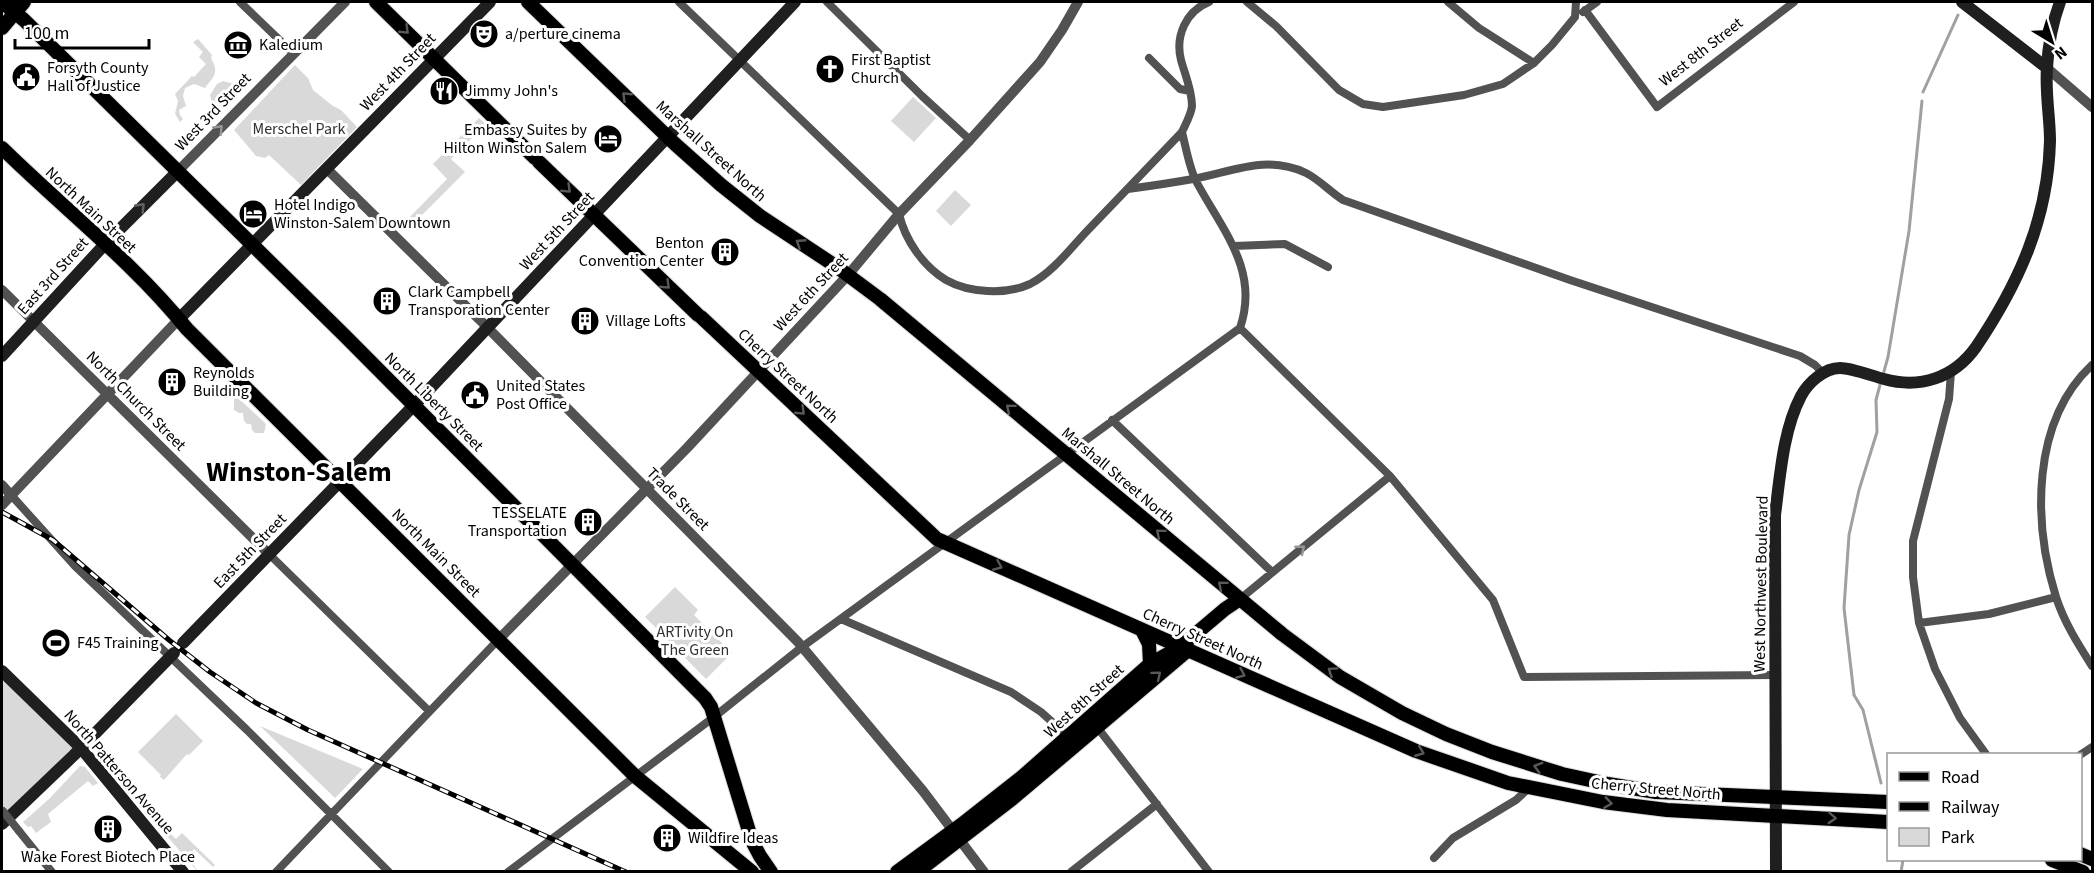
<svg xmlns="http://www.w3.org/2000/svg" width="2094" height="873" font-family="'Source Sans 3',sans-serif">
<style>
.green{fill:#d9d9d9}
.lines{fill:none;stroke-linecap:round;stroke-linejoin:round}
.stream{stroke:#a0a0a0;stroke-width:3}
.primary-casing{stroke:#dbdbdb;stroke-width:16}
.minor{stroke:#525252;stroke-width:8}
.tertiary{stroke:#525252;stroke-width:10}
.secondary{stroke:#1f1f1f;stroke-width:12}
.primary{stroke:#000;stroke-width:14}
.rail-casing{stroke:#000;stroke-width:5}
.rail{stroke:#fff;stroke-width:3;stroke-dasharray:9;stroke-linecap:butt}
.minor-bridge{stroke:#525252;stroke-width:8}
.oneway{stroke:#595959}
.oneway2{stroke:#979797}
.oneway3{stroke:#626262}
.labels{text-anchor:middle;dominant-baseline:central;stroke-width:6;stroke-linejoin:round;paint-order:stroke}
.poi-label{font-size:16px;fill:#000;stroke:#fff;text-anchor:start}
.street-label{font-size:16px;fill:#000;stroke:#fff}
.park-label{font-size:16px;fill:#303030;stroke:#fff}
.town-label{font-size:28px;font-weight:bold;fill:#000;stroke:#fff}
</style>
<rect width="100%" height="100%" fill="#fff"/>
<path class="green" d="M198 39 212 55 211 58C220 75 213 76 205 88L194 84 185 88 183 96 186 106 179 110 180 115 183 119 180 122 175 114 178 101 175 94 192 76 194 77 206 64 199 57 203 52 193 42Z
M295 65 308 78 313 90 333 106 341 110 357 127 301 185 269 155 265 158 256 156 234 130Z
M223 81 234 84 238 92 219 112 213 107 210 95 217 84Z
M913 97 936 118 914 142 891 121Z
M479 118 486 124 451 159 465 172 406 231 401 226 447 179 433 164Z
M955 190 971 205 951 226 936 211Z
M234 394 266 424 264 433H255L252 430 251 424H247L244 421 243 413H239L234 410Z
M675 587 698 610 694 615 732 653 706 679 645 617Z
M2 671 81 748 9 818 2 810Z
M176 714 203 741 189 755 187 754 164 780 160 777 161 775 138 752Z
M260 726 363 769 335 798Z
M80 766 85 767 98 783 93 786 88 781 48 814 51 822 36 833 31 826 28 827 23 822 49 799Z
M170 833 176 839 182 833 215 865 213 867 194 849 187 857 198 871H197L167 836Z"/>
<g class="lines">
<path class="stream" d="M1923 92 1958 15
M1883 375 1888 357 1909 231 1922 101
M1881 381 1876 400 1877 432 1859 490 1849 535 1844 608 1854 695 1863 710 1881 783
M1901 872 1903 860"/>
<g class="primary-casing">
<path id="primary" d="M2 2 24 20 344 335 705 698 711 707 752 841 760 856 771 872
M376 2 535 158
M528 2 675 144 721 185 760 216 837 267 880 299 1282 634 1340 677 1402 713 1446 734 1492 752 1562 774 1608 784 1656 792 1888 802
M2 28 24 2
M2 148C63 208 133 262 187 329L635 776 752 872
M539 162 698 315
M701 317 937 539 1416 751 1508 783 1603 802 1667 810 1888 822
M1142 630 1149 644 1150 664
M2080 854 2092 859
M2052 860 2083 872
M897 872 961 825 1022 777 1150 664 1180 647 1225 609 1240 599
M917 872 1012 799 1187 651"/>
</g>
<path class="minor" d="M240 2 293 53
M679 2 899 214C905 240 923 266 946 280 969 293 1006 295 1030 284 1052 273 1070 249 1087 231 1119 198 1150 165 1182 132 1186 123 1191 115 1192 106 1192 90 1185 75 1181 60 1175 36 1186 11 1209 2
M827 2 922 96 970 140
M1247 2 1276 26 1339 90 1363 104 1383 107 1464 95 1503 84 1534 63 1552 45 1575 17 1576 2
M1448 2 1479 28 1534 63
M1585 10 1657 107 1794 2
M1583 12 1597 2
M1149 58 1180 89 1190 91
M1182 132C1186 148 1189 167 1196 181 1222 230 1260 270 1240 328
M1128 189C1150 186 1171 183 1193 179 1232 172 1266 154 1306 173 1320 180 1330 192 1343 200L1570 280 1800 356 1815 365 1823 373
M1234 246 1285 244 1328 267
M1240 328 1390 476 1493 600 1524 677 1776 675
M2092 365C2031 422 2033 523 2056 597 2064 622 2078 644 2092 666
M1951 372 1949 399 1913 541V577L1919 623 1935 669 1960 718 1986 754
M1112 420 1272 572
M12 496 75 566 247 730 389 872
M270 555 429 711
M1240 599 1390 476
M841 619 1011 692 1041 712 1069 737
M1919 623 1989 614 2056 597
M1097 727 1209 872
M2080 755 2092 747
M19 831 52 872
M1434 858 1453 838 1516 800 1529 788
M276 872 499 639
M508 872 714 717 802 647 1240 328
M1071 872 1157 804"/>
<path class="tertiary" d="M2047 68 2092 107
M327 169 482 322 798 642 923 791 984 872
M178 171 345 2
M2 290 270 555
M2 485 12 496
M2 505 179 319
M499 639 687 448 848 275 899 214 970 140 1040 62 1062 30 1078 2"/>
<path class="secondary" d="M1962 2 2047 68
M179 319 490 2
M2 356 105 244 178 171
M183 643 422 397 795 2
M2 671 81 748 183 872
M2 824 74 755 174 653
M1776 872 1775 515C1780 477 1783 430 1801 396 1808 383 1824 368 1840 368 1852 368 1872 376 1884 379 1920 389 1954 378 1976 347 2019 283 2048 219 2050 141 2050 117 2045 92 2047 68 2048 47 2053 21 2060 2"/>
<use href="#primary" class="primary"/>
<g class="rail-casing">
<path id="rail" d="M2 512 53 540 169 640 210 672 256 703 308 730 626 872"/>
</g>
<use href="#rail" class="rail"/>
<path class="minor-bridge" d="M3 811 19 831"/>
</g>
<defs><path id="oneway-chevron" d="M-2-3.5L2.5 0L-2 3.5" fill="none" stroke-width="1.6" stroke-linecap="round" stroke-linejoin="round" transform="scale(1.5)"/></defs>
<g class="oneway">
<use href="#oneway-chevron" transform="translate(405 30) rotate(44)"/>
<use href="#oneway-chevron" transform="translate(626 96) rotate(-136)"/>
<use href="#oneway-chevron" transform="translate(567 189) rotate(44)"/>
<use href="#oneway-chevron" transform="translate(800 243) rotate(-147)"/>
<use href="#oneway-chevron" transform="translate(666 285) rotate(44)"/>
<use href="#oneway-chevron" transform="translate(1010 408) rotate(-140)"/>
<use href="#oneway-chevron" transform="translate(801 411) rotate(44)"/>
<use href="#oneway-chevron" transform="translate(1160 533) rotate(-140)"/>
<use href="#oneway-chevron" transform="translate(998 566) rotate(24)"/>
<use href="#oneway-chevron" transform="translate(1222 585) rotate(-140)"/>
<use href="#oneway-chevron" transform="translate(1332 671) rotate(-146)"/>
<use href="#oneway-chevron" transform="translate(1241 674) rotate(24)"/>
<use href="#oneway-chevron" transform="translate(1157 675) rotate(-40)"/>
<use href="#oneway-chevron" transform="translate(1420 752) rotate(22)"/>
<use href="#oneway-chevron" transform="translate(1538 767) rotate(-164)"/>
<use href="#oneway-chevron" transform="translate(1608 803) rotate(8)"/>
<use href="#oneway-chevron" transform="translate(1832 818) rotate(3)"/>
</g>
<g class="oneway2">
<use href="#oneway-chevron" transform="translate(219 129) rotate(-46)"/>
<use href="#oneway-chevron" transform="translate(1301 549) rotate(-39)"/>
</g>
<use class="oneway3" href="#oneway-chevron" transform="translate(141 207) rotate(-46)"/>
<defs>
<g id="theatre-disc" transform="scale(1.5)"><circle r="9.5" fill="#000" stroke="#fff"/><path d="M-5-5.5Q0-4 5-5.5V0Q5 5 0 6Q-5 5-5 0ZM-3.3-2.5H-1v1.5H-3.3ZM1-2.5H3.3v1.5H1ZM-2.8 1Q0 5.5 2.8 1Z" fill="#fff"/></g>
<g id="museum-disc" transform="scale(1.5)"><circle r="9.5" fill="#000" stroke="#fff"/><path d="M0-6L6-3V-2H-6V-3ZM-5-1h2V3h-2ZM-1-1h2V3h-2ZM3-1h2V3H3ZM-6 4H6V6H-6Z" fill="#fff"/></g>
<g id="church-disc" transform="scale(1.5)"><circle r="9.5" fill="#000" stroke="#fff"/><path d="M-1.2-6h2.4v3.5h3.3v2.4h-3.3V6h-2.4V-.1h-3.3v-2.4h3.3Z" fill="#fff"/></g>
<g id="civic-disc" transform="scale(1.5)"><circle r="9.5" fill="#000" stroke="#fff"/><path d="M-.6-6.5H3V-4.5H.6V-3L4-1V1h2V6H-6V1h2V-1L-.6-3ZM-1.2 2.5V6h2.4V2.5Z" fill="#fff"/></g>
<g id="restaurant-disc" transform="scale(1.5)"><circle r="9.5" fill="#000" stroke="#fff"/><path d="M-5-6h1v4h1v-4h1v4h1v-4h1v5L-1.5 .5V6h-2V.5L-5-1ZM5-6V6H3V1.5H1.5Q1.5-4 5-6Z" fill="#fff"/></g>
<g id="hotel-disc" transform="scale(1.5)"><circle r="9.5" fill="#000" stroke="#fff"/><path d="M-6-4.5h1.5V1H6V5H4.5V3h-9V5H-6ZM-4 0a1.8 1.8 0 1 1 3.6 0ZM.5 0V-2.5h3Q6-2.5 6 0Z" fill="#fff"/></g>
<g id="building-disc" transform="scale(1.5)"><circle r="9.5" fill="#000" stroke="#fff"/><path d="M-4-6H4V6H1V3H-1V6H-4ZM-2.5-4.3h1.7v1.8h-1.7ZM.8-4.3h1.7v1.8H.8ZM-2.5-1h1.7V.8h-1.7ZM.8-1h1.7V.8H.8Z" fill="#fff"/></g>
<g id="stadium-disc" transform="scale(1.5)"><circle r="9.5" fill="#000" stroke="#fff"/><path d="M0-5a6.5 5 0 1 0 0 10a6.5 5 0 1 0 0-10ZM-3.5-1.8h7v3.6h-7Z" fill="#fff"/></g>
</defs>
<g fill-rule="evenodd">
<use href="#theatre-disc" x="484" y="34"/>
<use href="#museum-disc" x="238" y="45"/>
<use href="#church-disc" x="830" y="69"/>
<use href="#civic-disc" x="26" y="77"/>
<use href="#restaurant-disc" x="444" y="91"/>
<use href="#hotel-disc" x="608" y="139"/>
<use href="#hotel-disc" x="253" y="214"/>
<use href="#building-disc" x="725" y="252"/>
<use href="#building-disc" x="387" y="301"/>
<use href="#building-disc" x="585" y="321"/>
<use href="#building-disc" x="172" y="382"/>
<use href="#civic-disc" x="475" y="395"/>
<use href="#building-disc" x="588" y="522"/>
<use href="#stadium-disc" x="56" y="643"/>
<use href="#building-disc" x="108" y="829"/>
<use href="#building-disc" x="667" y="838"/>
</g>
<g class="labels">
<g class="poi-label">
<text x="505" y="34">a/perture cinema</text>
<text x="259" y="45">Kaledium</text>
<text x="851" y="60">First Baptist<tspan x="851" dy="18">Church</tspan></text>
<text x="47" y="68">Forsyth County<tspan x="47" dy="18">Hall of Justice</tspan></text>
<text x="465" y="91">Jimmy John's</text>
<text x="587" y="130" text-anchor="end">Embassy Suites by<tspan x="587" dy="18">Hilton Winston Salem</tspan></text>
<text x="274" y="205">Hotel Indigo<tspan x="274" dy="18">Winston-Salem Downtown</tspan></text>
<text x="704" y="243" text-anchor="end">Benton<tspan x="704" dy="18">Convention Center</tspan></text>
<text x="408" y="292">Clark Campbell<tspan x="408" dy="18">Transporation Center</tspan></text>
<text x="606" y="321">Village Lofts</text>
<text x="193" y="373">Reynolds<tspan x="193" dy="18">Building</tspan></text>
<text x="496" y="386">United States<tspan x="496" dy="18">Post Office</tspan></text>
<text x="567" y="513" text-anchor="end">TESSELATE<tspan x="567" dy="18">Transportation</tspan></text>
<text x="77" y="643">F45 Training</text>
<text x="688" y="838">Wildfire Ideas</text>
<text x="108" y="857" text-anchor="middle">Wake Forest Biotech Place</text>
</g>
<g class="street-label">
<text transform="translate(1701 52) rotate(-38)">West 8th Street</text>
<text transform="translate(398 72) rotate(-46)">West 4th Street</text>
<text transform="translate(213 112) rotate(-46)">West 3rd Street</text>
<text transform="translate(711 151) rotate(42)">Marshall Street North</text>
<text transform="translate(91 210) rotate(43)">North Main Street</text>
<text transform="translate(557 231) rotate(-47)">West 5th Street</text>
<text transform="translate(53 276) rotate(-48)">East 3rd Street</text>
<text transform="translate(811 292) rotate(-47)">West 6th Street</text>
<text transform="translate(788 376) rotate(43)">Cherry Street North</text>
<text transform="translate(136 401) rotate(45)">North Church Street</text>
<text transform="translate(434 402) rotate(45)">North Liberty Street</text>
<text transform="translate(1118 476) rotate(40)">Marshall Street North</text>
<text transform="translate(678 499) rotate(45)">Trade Street</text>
<text transform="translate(250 551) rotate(-46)">East 5th Street</text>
<text transform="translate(436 553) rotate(45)">North Main Street</text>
<text transform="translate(1761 584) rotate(-89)">West Northwest Boulevard</text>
<text transform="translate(1203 639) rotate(24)">Cherry Street North</text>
<text transform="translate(1084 701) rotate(-42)">West 8th Street</text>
<text transform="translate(119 772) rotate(49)">North Patterson Avenue</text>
<text transform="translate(1656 789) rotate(5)">Cherry Street North</text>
</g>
<g class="park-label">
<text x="299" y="129">Merschel Park</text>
<text x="695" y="632">ARTivity On<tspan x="695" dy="18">The Green</tspan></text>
</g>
<g class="town-label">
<text x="299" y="472">Winston-Salem</text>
</g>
</g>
<rect width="2094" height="873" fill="none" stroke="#000000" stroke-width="6"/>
<rect x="1887" y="753" width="195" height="108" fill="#ffffff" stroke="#999999" stroke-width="1.5"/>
<rect x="1899" y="772" width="30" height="9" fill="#000000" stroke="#999999" stroke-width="1.5"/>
<text x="1941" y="783" font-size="18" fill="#000000">Road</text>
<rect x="1899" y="802" width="30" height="9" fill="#000000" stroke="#999999" stroke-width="1.5"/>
<text x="1941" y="813" font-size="18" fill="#000000">Railway</text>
<rect x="1899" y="828" width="30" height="18" fill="#d9d9d9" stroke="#999999" stroke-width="1.5"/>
<text x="1941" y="843" font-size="18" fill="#000000">Park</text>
<g transform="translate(2052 42) rotate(142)" stroke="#ffffff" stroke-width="4.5" paint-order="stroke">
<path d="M0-4.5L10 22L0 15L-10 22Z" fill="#000000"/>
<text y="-9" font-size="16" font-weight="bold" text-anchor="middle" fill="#000000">N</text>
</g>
<path d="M15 39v9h134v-9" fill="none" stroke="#000000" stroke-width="3"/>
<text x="24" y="39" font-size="18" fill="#000000" stroke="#ffffff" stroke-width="4.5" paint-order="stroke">100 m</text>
</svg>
